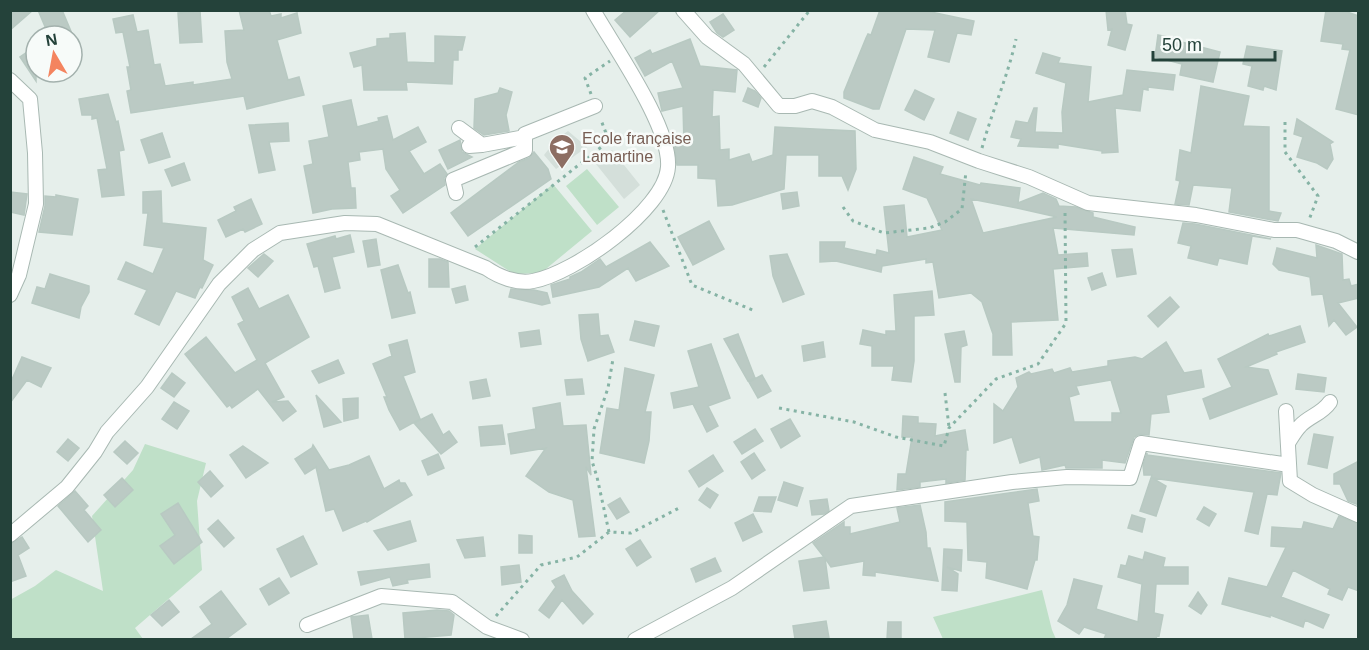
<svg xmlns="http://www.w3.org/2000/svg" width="1369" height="650" font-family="Helvetica,sans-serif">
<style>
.built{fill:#d4dfda}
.green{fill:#bfe0c8}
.building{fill:#bbcac4;stroke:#b8c9c2;stroke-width:1.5;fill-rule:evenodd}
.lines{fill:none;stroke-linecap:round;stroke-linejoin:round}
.minor-casing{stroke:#a8b8b2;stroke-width:16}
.path{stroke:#86b3a5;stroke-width:3;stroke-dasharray:3 4.5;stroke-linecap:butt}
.minor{stroke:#fff;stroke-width:14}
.labels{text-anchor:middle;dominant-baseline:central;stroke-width:5;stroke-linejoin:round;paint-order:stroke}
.education-label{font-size:16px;fill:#785e54;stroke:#f7fbf9;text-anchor:start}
</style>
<rect width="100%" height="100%" fill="#e6efeb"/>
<path class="built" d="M568 131 587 147 556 169 544 155 556 140Z
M612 150 640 185 624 199 596 164Z"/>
<path class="green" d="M587 169 619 207 597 225 566 186Z
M553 184 592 231 541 273 514 274 475 249Z
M145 444 206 463 197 501 202 570 135 628 143 639H11L10 600 35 586 56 570 103 591 92 516 133 470Z
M1042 590 1052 630 1056 639H943L933 617Z"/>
<path class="building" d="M10 10H33L10 30Z
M38 10H62L73 36H49Z
M239 10H269L271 16 281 14V18L297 13 301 33 277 40 288 80 299 77 304 95 247 109 244 96 131 113 127 91 131 90 127 67H130L123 32 116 33 113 19 133 15 137 32 148 30 154 65 160 64 165 86 193 82V85L232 79 227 62 225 31 244 30Z
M627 10H660L630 37 615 20Z
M880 10H931V12L974 21 971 35 957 33 949 62 928 57 935 30 906 29 879 109H873L844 98V92L866 38 868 34 871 35Z
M1106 10H1125L1127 24 1132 25 1125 50 1108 45 1112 29 1108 30Z
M1326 10 1347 12 1359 16V115L1336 109 1350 50 1342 49 1343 44 1321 41Z
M200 11 202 42 180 43 178 13Z
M723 14 734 30 723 37 717 33 710 22Z
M405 33 407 62 435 63V36L465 37 462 50H458V60H453L452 84 406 82 407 90H364L362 65 354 67 350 53 377 46V39L390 38V34Z
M1158 35 1174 38V40L1220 52 1213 82 1180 75 1182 64 1155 57Z
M690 39 700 66 737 70 735 92 713 90 712 117 719 116 720 150 729 149V160L749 154 752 162 773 155 775 127 855 131 856 169 848 190 842 176H819V155H786L784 189 732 205 718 206 716 179 698 178V165H677L674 143 684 144 683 106 662 111 658 93 683 88 672 61 645 76 635 58 650 50 652 54Z
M36 46V81L20 57Z
M1247 46 1282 51 1276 90 1264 86 1263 90 1248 86 1252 66 1243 64Z
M1043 53 1060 58 1058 63 1091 67 1088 102 1123 95 1127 70 1175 75 1173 90 1148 87V90L1143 89 1140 111 1115 108 1118 152 1102 153V151L1058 144V148L1018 146 1021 139 1011 137 1016 121 1028 123 1034 108H1037L1035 132 1063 133 1062 112 1066 83 1036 73Z
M1201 86 1249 96 1243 126 1269 127V211L1281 213 1278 221 1229 212 1232 188 1193 185 1189 205 1175 204 1180 181 1176 180 1180 150 1191 153Z
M500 88 512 92 506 115 509 131 484 135 474 128 475 99 498 93Z
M748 88 755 91 761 98 758 107 743 101Z
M915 90 934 99 924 120 905 110Z
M108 94 116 122 118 121 124 150 119 151 124 195 102 197 98 170 107 169 97 118 92 119V115H82L79 99Z
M351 100 357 127 379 121 378 118 387 116 393 140 418 127 426 142 409 151 424 174 440 164 447 174 444 178 445 185 403 213 391 196 400 190 386 169 383 149 359 152 360 160 348 162 351 188H355L356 208 332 209 313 213 304 166 313 164 309 141 329 137 323 106Z
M958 112 976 119 968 140 950 133Z
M1297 119 1333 142 1330 144 1333 159 1327 169 1317 163 1297 157 1303 137 1294 134Z
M288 123 289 141 269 142 275 170 259 173 249 125Z
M162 133 170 157 149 163 141 140Z
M460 140 462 152 472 157 448 169 439 150Z
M534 152 548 169 551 179 468 236 451 213 519 162 529 158Z
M914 157 943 167 940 174 980 185 981 183 1020 188 1018 203 1043 193 1056 199 1059 206 1076 207 1093 213V217L1135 227 1134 235 1053 228 1058 255 1087 253 1088 266 1053 269 1058 320 1011 322 1012 355H993V334L982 302 971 293 939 298 933 262 926 263V259L882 266 881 272 836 261 820 262V242H845L844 248 876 255 877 250 889 253 884 207 904 205 907 237 942 230 927 198 903 189ZM971 199 1017 208 1057 217 983 233Z
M184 163 190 180 172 186 165 170Z
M161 191 162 223 206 228 203 260 213 265 202 288 200 287 195 298 176 291 159 325 135 314 147 290 118 279 126 262 153 274 164 248 144 245 148 213H143V192Z
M10 192 27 194 24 215 10 212Z
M797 192 799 206 783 209 781 194Z
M56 195 78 199 72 235 39 232 45 206V196L56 197Z
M251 199 262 224 245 232 243 229 226 237 218 220 236 211 234 207Z
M709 221 724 249 693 265 678 237Z
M1183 223 1195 224 1271 239 1252 236 1247 264 1219 258 1217 265 1188 258 1191 246 1178 243Z
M350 235 354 252 332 257 340 288 325 292 318 266 314 267 307 244 335 236 336 239Z
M376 239 380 265 368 267 363 241Z
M650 242 669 266 636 281 628 268 599 287 553 297 551 285 570 279V277L581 272 600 259 606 267Z
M1316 245 1342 254 1343 280 1349 279 1351 286 1359 284V298L1338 303 1357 327 1346 335 1334 320 1329 326 1323 294 1312 295 1310 277 1279 270 1273 264 1277 248 1317 258Z
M1132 249 1136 274 1117 277 1112 250Z
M264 254 273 261 258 277 248 268Z
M787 254 804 294 783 302 773 276 770 256Z
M429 259H440L448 262 449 287H429Z
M398 265 408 293 410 292 415 313 392 318 381 270Z
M1102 273 1106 285 1092 290 1088 278Z
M50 274 89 286V292L81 307 79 318 32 303 37 287 45 289Z
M465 286 468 300 456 303 452 289Z
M248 288 259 309 288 295 309 337 265 363 284 397 272 402 288 401 296 411 283 421 258 389 232 408 230 405 227 407 185 354 206 337 235 373 257 360 238 324 244 321 232 297Z
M511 289 534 290 547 293 550 303 542 305 509 297Z
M932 291 934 315 914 316V361L911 382 892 380 894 366H872V346L860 344 863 330 886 335V331H896L894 295Z
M1170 297 1179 307 1158 327 1148 316Z
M598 314 600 336 608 335 614 352 588 361 581 339 579 315Z
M635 321 659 326 654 346 630 340Z
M1300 326 1305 342 1276 352 1277 354 1246 367 1268 370 1277 394 1210 419 1203 399 1232 387 1218 359 1268 334 1269 336Z
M539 330 541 344 521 347 519 333Z
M964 331 967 345 961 347 960 382H955L945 334Z
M738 334 755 378 748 381 724 339Z
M407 340 415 372 403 376 420 419 400 430 389 410 384 397H387L373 364 392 356 389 345Z
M823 342 825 357 804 361 802 346Z
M1166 342 1184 373 1201 370 1204 387 1166 395 1169 412 1151 414 1149 435 1139 434 1134 437 1125 463 1102 460V468H1066L1065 465 1042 470 1040 457 1020 463 1012 437 994 443V404L1003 411 1018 387 1016 378 1029 372 1031 374 1052 369 1054 373 1070 368 1072 372 1108 366V361L1135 357 1142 359ZM1111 380 1121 413H1112V422H1074L1069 397 1079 394 1076 386Z
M711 344 730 398 708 406 718 426 707 432 693 404 674 408 671 393 699 387 688 351Z
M22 357 51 368 41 387 27 380 10 403V384Z
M338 360 344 373 319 383 312 371Z
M625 368 654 375 645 412H651L649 441 644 463 600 453 607 408 619 410Z
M172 373 185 383 174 397 161 388Z
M1298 374 1326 378 1324 392 1296 389Z
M762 375 771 391 758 398 749 382Z
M486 379 490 396 473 399 470 382Z
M582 379 584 394 567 395 565 380Z
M316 395 341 422 324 427Z
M358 398V418L344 421 343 399Z
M174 402 189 411 177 429 162 419Z
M560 403 563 426 586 425 591 475 586 467 595 536 579 537 573 500 549 492 526 476 546 448 511 454 508 434 536 429 533 408Z
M432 414 443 435 449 431 457 442 441 454 414 423Z
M903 416 918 417V423L936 424 935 436 965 430 968 450H966L965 480 946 483V479L920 482V487L897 490 898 474H906L912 437H902Z
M790 419 800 436 781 448 771 429Z
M502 425 505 444 481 446 479 427Z
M755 429 763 441 742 454 734 442Z
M1314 434 1333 437 1327 468 1308 464Z
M68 439 79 448 68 461 57 452Z
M125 441 138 453 127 464 114 452Z
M313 445 329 470 349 465 369 456 384 489 399 480 400 483H405L412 495 367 522 366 521 343 531 334 509 326 511 316 467 305 474 295 459 312 448Z
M243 446 268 463 246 478 230 455Z
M754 453 765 470 752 479 741 462Z
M1147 453V455L1281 473 1277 495 1267 494 1258 534 1245 531 1254 492 1152 478 1166 486 1156 516 1140 511 1152 475H1144L1143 465Z
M438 454 444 468 428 475 422 461Z
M713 455 723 471 699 487 689 471Z
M1359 461V505L1348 501 1340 484H1334V474Z
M210 471 223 486 211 497 198 482Z
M122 478 133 490 115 507 104 495Z
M784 482 803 488 797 506 778 500Z
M707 488 718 495 710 508 699 500Z
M1037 489 1039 501 1028 503 1033 536 1039 537 1037 560H1035L1027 589 986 578 987 562 968 560 967 522 945 521V502Z
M75 491 88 506 84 510 101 530 88 542 58 506Z
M759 497H776L771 512 754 511Z
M620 498 629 512 617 519 608 505Z
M827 499 829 511 824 514 812 515 810 501Z
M178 503 202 542 174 564 160 546 175 535 161 514Z
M920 505 926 532 927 548H930L938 581 875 572V576L863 575 864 561 831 567 825 558 829 588 804 591 799 561 824 557 813 543 844 522V527H850V534L900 522 897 508Z
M1204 507 1216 514 1209 526 1197 519Z
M753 514 762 532 743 541 735 523Z
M1132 515 1145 519 1142 532 1128 528Z
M1339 516 1359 524V591L1348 587 1342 600 1328 594 1330 589 1293 570 1281 597 1329 615 1323 628 1305 620 1303 627 1270 615V617L1222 604 1229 578 1267 587 1286 547 1271 546 1272 527 1302 529 1304 522 1333 529Z
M218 520 234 538 224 547 208 529Z
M410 521 416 541 388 550 374 531Z
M519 535 532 536V553H519Z
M303 536 317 564 291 577 277 549Z
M22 537 29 548 18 555 26 576 10 582V544Z
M483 537 485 556 465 558 457 540Z
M640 540 651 557 637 566 626 549Z
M944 549 962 550 961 571 947 567 958 574 957 591 942 590Z
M1145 552 1165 558 1163 567H1188V584H1156L1154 613 1163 615 1159 636 1157 635 1156 639H1104L1106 634 1084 627 1079 634 1058 621 1067 605 1074 579 1102 586 1096 609 1138 622 1142 584 1118 577 1121 565 1126 566 1129 556 1143 560Z
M715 558 721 571 696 582 691 569Z
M429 564 430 577 407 580 408 583 393 586 390 577 361 585 358 572Z
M519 565 521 582 502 585 501 567Z
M564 575 572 591 593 614 583 624 562 600 549 618 539 610 556 587 552 581Z
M279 578 289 593 269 605 260 589Z
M221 591 246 624 226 639H191L212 624 200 607Z
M1198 592 1207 605 1201 614 1189 606Z
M169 600 179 612 162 626 151 615Z
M437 610 449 611 454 615 451 635 405 639 403 613Z
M368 615 372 639H354L351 617Z
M826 621 829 638 795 639 793 626Z
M888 622H901V639H887Z"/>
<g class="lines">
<g class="minor-casing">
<path id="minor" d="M683 10 707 37 744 64 779 106H795L812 101 832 107 875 130 930 142 979 161 1029 177 1088 203 1196 215 1274 230H1297L1336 241 1358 252
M10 80 30 99 35 153 36 204 19 275 10 295
M459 128 482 145
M469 146 482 145 525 137
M456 193 453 180 525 150V134L595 106
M1286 411 1290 481 1313 495 1358 515
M1288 443C1292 437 1295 431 1300 426 1309 416 1322 414 1330 402
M10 535 67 487 95 452 107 432 147 387 219 284 253 250 280 233 345 223 377 224 486 268C499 277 517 284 533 281 573 274 665 210 668 167 671 127 614 47 593 10
M307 625 381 596 452 602 487 627 522 640
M635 640 732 588 851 506 1012 482 1067 477 1130 478 1141 443 1289 465"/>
</g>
<path class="path" d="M764 67 810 10
M591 94 585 78 610 61
M1285 122V152L1318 196 1309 220
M982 148C992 111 1008 76 1016 39
M843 207 853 221 884 233 929 228 945 222 962 209 966 171
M663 210 692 285 755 311
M475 247 609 141 601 120
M945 393 949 427
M779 408 854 422 896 437 944 446 949 428 996 379 1038 364 1066 323 1065 209
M609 532 597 477 592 461 594 429 608 388 613 359
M496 616 541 565 577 557 609 532 631 533 681 507"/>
<use href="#minor" class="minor"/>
</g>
<defs>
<g id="school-pin" transform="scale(1.35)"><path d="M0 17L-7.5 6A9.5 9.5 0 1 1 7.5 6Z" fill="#8d6e63" stroke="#f7fbf9"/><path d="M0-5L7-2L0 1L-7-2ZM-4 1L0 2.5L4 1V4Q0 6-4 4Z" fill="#fff"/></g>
</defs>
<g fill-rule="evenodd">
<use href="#school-pin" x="562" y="147"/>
</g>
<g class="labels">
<g class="education-label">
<text x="582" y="138">Ecole française<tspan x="582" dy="18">Lamartine</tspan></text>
</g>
</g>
<rect width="1369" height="650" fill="none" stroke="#24423a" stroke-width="24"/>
<g transform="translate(54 54) rotate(350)"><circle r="28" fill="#f7fbf9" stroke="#a3b1ad" stroke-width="1.5"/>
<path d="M0-4.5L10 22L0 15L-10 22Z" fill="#f4845f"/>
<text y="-9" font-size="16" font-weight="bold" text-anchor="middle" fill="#24423a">N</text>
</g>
<path d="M1153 51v9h122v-9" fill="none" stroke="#24423a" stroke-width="3"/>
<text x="1162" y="51" font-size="18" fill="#24423a" stroke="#f7fbf9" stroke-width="4.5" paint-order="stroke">50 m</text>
</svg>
